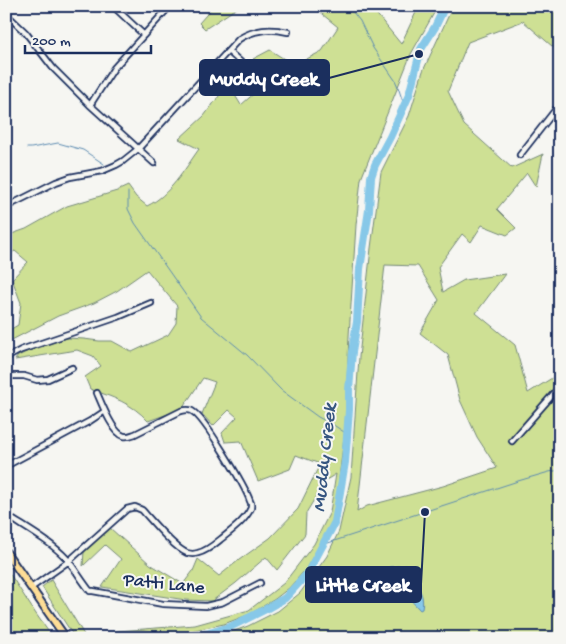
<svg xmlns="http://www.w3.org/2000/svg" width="566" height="644" font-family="'Gochi Hand',sans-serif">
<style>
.green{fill:#cee094;stroke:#748879;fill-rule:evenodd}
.water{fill:#87c8e8;stroke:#5c8bb1}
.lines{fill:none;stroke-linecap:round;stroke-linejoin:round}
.stream{stroke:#5c8bb1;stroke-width:1}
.river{stroke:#87c8e8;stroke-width:8}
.minor-casing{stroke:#1b2f5e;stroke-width:8}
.primary-casing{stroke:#1b2f5e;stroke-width:10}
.minor{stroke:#f6f6f2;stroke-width:4.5}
.primary{stroke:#fedd96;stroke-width:6}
.labels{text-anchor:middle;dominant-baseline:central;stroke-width:4;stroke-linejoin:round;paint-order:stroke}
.street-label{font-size:19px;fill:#1b2f5e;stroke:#f6f6f2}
.water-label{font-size:20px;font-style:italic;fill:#365580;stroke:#f6f6f2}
.leader{fill:none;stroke:#1b2f5e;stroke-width:2}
.callout-dot{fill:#1b2f5e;stroke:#f6f6f2;stroke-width:2}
.callout{fill:#1b2f5e;stroke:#1b2f5e;stroke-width:2}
.callout-label{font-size:20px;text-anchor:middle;font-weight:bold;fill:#fff}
</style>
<rect width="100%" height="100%" fill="#f6f6f2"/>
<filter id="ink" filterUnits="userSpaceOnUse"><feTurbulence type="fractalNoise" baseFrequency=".02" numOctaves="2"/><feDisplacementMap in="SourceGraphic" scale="10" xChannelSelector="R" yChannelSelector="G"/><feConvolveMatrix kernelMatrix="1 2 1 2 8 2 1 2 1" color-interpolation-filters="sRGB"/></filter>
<g filter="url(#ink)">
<path class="green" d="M214 6H240L205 29 199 23Z
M312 6H370L401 44 419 6H438L411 54 361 179 356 225 349 336 345 428 334 521 305 570 289 588 275 599 250 614 224 624 171 635 139 638H100L118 631 195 625 249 610 284 583 314 544 330 512 336 474 326 480 306 513 305 534 277 570 266 557 236 583 212 601 186 600 102 587 121 559 105 545 83 566 84 551 110 528 150 564 183 584 193 571 198 559 219 576 239 560 270 538 298 509 320 464 296 455 290 469 258 481 241 441 225 442 222 433 237 417 229 410 213 426 202 414 215 382 203 378 182 409 148 421C132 403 112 397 90 389L85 377 101 366 93 356 77 350 15 360 18 356 37 347 67 338 84 339 99 341H112L132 352 168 335 176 323 177 306 147 270 117 291 94 303 58 316 6 343V332L18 325 21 303 12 279 28 262 15 251 6 255V236L26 229 67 206 117 191 128 186 136 197 147 206C170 195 184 170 199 149L179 139 204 116 228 84 241 105 258 90 273 88 282 72 253 59 270 50 289 62H301L322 51 338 27Z
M453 6H560V53L523 21 468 42 448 91 464 125 512 168 543 154 536 187 527 173 497 209 516 228 507 235 482 225 471 242 462 234 438 267 443 292 464 280 505 274 476 313 515 345 528 393 560 373V638H215L248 626 278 611 300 593 327 556 339 531 351 477 359 357 371 248 381 172 409 116 423 71ZM385 265 418 266 439 300 420 333 448 355 460 400 477 437 497 468 443 486 367 506 357 512Z
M6 568 36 614 53 638H6Z
M51 580 86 638H75L42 587Z"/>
<path class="water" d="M409 565H416C417 571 416 582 417 586 418 588 420 590 421 593 423 598 423 604 422 609L420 610 406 595 401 585 387 570 389 567Z"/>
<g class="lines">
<path class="stream" d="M348 6 360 21 373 48 395 80 398 87 404 105
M27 148H31L58 143 83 150 104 164
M128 192V209L135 223 201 317 247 355 281 390 318 417 335 426 347 434
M322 545 518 481 549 472 560 470"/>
<path class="river" d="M186 638 206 634 230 627 266 609 285 598 307 574 335 522 345 462 349 410V390L352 352 357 322 360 269 369 210 371 177 375 165 390 137 409 95 421 49 435 27 445 6"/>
<g class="minor-casing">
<path id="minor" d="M113 6 144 35
M6 14 26 33 53 68 90 105 154 163
M228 51 245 66
M90 105 114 68 170 6
M520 155 560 104
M6 207 56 182 70 177 102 171 116 165 123 161 138 149 239 39C255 29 270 28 288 32
M6 291 8 289
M6 358 21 350 118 317 151 303
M6 376H24L37 380 48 379 72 368
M512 441 556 391 560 384
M6 466 90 421 105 411
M6 515C27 529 50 541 67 559 75 569 82 581 90 591H93L163 604 206 606 223 602 260 583
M31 588 69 561 127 509 135 507 142 510C152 521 174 548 187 553 190 554 195 554 198 553 207 551 215 544 221 539 232 530 245 521 251 508 251 505 252 504 250 501 245 486 204 417 192 411 188 409 185 410 181 411L135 434C132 435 128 437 124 436 113 434 101 402 97 393"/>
</g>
<g class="primary-casing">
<path id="primary" d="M6 552 66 638"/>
</g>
<use href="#minor" class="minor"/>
<use href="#primary" class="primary"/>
</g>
</g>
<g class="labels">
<g class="street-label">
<text transform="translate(164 585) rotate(6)">Patti Lane</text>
</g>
<g class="water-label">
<text transform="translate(326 458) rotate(-84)">Muddy Creek</text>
</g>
</g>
<path class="leader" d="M419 54L329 78M425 512L421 584"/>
<g class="callout-dot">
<circle cx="419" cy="54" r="5"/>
<circle cx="425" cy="512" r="5"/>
</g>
<g class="callout">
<rect x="200" y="60" width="129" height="35" rx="5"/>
<rect x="306" y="567" width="115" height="35" rx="5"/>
</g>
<g class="callout-label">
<text x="264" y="85">Muddy Creek</text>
<text x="363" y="591">Little Creek</text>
</g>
<rect width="566" height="644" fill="none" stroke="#f6f6f2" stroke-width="25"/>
<rect x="12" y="12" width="541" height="619" fill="none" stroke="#1b2f5e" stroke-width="2" filter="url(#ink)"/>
<path d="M25 45v8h126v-8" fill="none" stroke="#1b2f5e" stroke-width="2.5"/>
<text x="32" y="45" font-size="15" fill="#1b2f5e" stroke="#f6f6f2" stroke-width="4" paint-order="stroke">200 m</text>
</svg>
